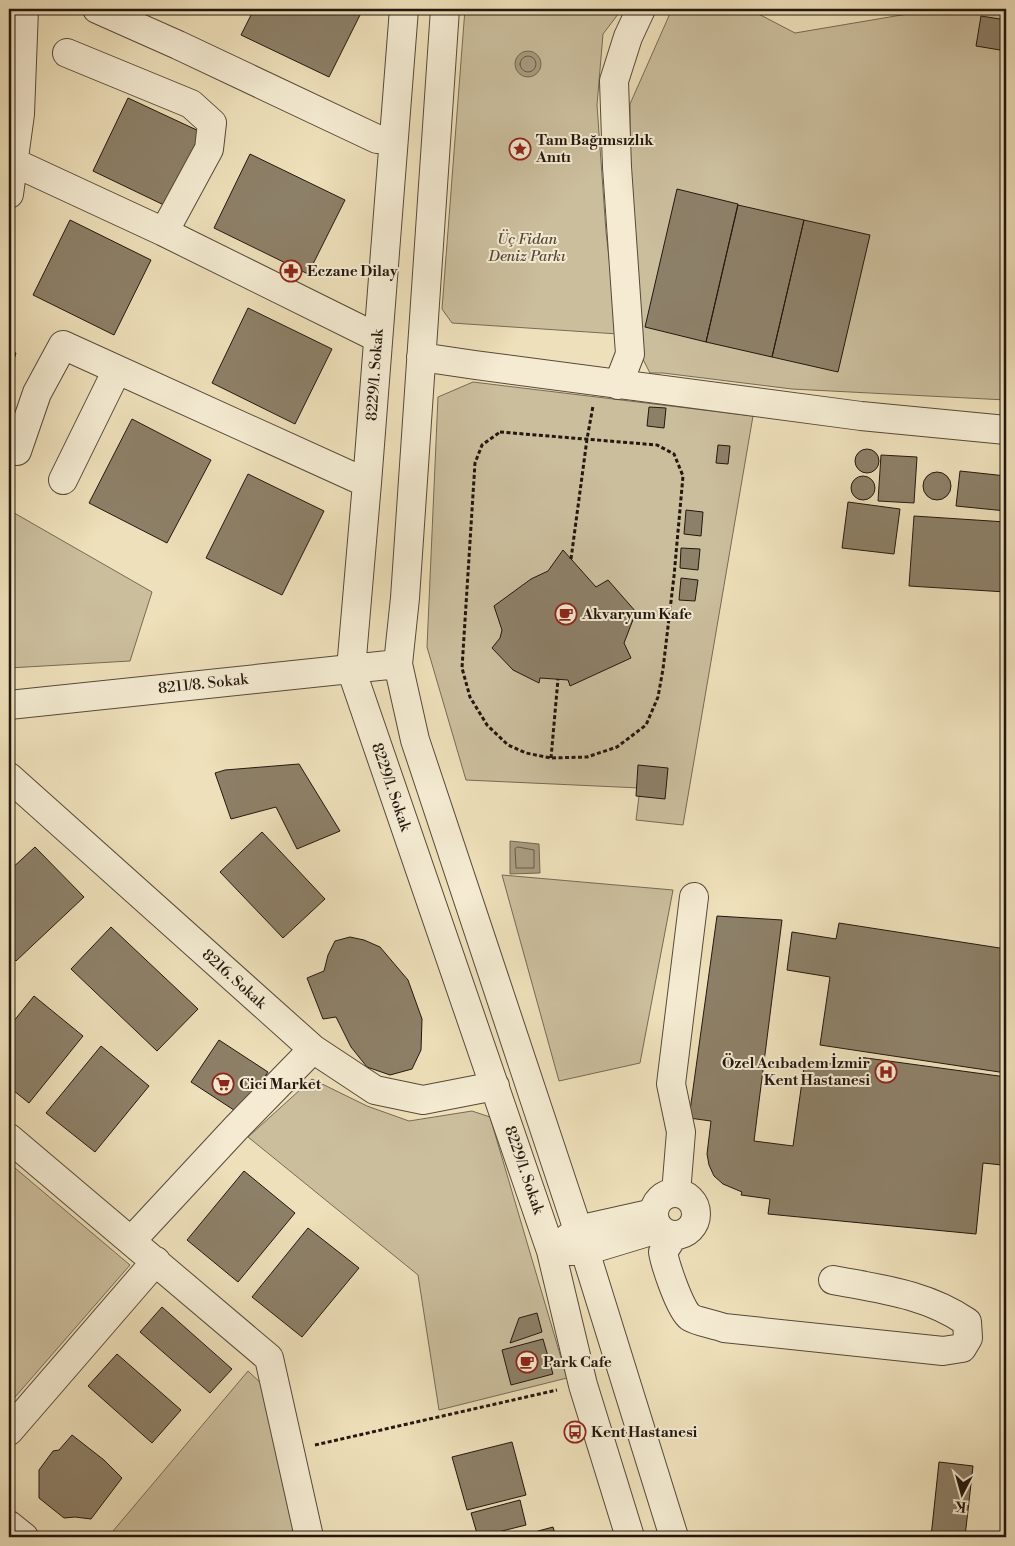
<svg xmlns="http://www.w3.org/2000/svg" width="1015" height="1546" font-family="'Libre Bodoni',serif">
<style>
.green{fill:#cbbe9d;stroke:#776a56}
.water{fill:#a99c80;stroke:#736753}
.lines{fill:none;stroke-linecap:round;stroke-linejoin:round}
.shore{stroke:#665a48;stroke-width:1}
.building{fill:#8d8068;stroke:#23170f}
.minor-casing{stroke:#56493a;stroke-width:30}
.path{stroke:#23170f;stroke-width:3;stroke-dasharray:4 2.5;stroke-linecap:butt}
.minor{stroke:#f4ebd2;stroke-width:28}
.labels{text-anchor:middle;dominant-baseline:central;stroke-width:4;stroke-linejoin:round;paint-order:stroke}
.poi-label{font-size:15px;font-weight:bold;fill:#23170f;stroke:#f4ebd2;text-anchor:start}
.park-label{font-size:15px;font-style:italic;fill:#55493a;stroke:#f4ebd2}
.street-label{font-size:15px;fill:#23170f;stroke:#f4ebd2}
</style>
<rect width="100%" height="100%" fill="#eee0ba"/>
<filter id="stains"><feTurbulence type="fractalNoise" baseFrequency=".004" numOctaves="4"/><feColorMatrix values="0 0 0 0 .2 0 0 0 0 .09 0 0 0 0 .02 0 0 0 .5 -.17"/></filter>
<radialGradient id="worn" r=".72"><stop offset=".6" stop-color="#630" stop-opacity="0"/><stop offset="1" stop-color="#630" stop-opacity=".3"/></radialGradient>
<path class="green" d="M465 9H622L603 34 597 105 606 232 618 334 452 323 442 309Z
M672 9H749L795 33 937 9H1006V400L792 389 663 373H650L632 338 630 104Z
M473 382 753 416 683 825 636 820 640 788 466 780 427 647 438 397Z
M9 510 152 592 130 661 9 668Z
M502 875 673 890 640 1063 559 1081Z
M312 1079 367 1106 409 1121 472 1111 490 1117 567 1378 439 1410 418 1275 248 1137Z
M9 1163 130 1265 9 1404Z
M248 1371 264 1386 299 1537H108Z"/>
<path class="water" d="M515 64a13 13 0 1 1 26 0a13 13 0 1 1-26 0Z
M510 841 539 844 540 873 510 874Z"/>
<g class="lines">
<path class="shore" d="M520 64a8 8 0 1 1 16 0a8 8 0 1 1-16 0Z
M518 847 534 850V868H516L515 849Z"/>
</g>
<path class="building" d="M254 9H363L329 77 241 35Z
M981 16 1006 20V51L976 46Z
M128 98 201 132 166 206 93 171Z
M250 154 345 200 308 274 214 228Z
M677 189 738 204 706 342 645 327Z
M738 205 804 220 772 357 706 342Z
M70 220 151 260 114 335 33 295Z
M804 220 870 235 838 372 772 357Z
M248 308 332 349 295 424 212 383Z
M9 351 16 353 13 363 9 362Z
M649 407 666 408 664 428 647 426Z
M132 419 211 460 167 543 89 503Z
M718 445 730 446 728 464 716 463Z
M855 461a12 12 0 1 1 24 0a12 12 0 1 1-24 0Z
M881 455 917 457 914 503 878 501Z
M960 471 1006 476V511L956 506Z
M923 486a14 14 0 1 1 28 0a14 14 0 1 1-28 0Z
M248 474 324 511 282 595 206 558Z
M851 488a12 12 0 1 1 24 0a12 12 0 1 1-24 0Z
M848 502 900 509 894 554 842 548Z
M686 510 703 512 701 536 684 534Z
M914 516 1006 522V592L909 586Z
M681 548 700 549 698 570 680 568Z
M563 550 596 587 608 580 636 612 624 643 631 658 570 686 568 680 540 678 539 683 513 670 492 648 500 638 502 630 494 606 531 579 548 571Z
M681 578 698 580 695 601 679 600Z
M299 764 340 831 297 849 276 807 231 819 215 773 225 770Z
M638 765 668 768 665 799 636 796Z
M262 832 325 899 283 938 220 872Z
M35 847 84 897 16 961 9 953V871Z
M717 916 782 920 754 1141 793 1146 805 1060 857 1067 859 1057 1006 1077V1133L1002 1165 983 1163 976 1234 768 1214 770 1199 741 1195 742 1192 723 1184 714 1176 709 1165 707 1154 711 1121 689 1118Z
M839 923 1006 949V1073L820 1045 830 977 787 970 792 932 836 939Z
M111 927 198 1009 157 1051 71 969Z
M350 937 364 940 380 947 408 980 422 1019 421 1050 412 1069 390 1075 367 1067 351 1047 336 1017 323 1019 307 978 324 971 328 955 335 941Z
M34 996 83 1036 29 1103 9 1087V1027Z
M219 1040 268 1072 240 1114 191 1082Z
M101 1046 149 1086 95 1152 46 1113Z
M244 1171 295 1213 238 1282 187 1240Z
M308 1228 359 1268 302 1337 252 1297Z
M162 1307 232 1369 210 1393 140 1332Z
M537 1313 542 1332 510 1343 519 1318Z
M543 1339 553 1374 511 1385 502 1350Z
M117 1354 181 1410 152 1443 88 1386Z
M72 1435 104 1460 122 1478 91 1519 75 1517 64 1518 39 1498V1470L53 1451 59 1450Z
M512 1442 526 1495 467 1510 452 1457Z
M939 1462 973 1466 965 1537H931Z
M520 1500 526 1525 478 1537 471 1513Z
M553 1527 556 1537H516Z"/>
<g class="lines">
<g class="minor-casing">
<path id="minor" d="M97 9 178 45 377 139
M404 9 367 483 351 669 551 1251 583 1385 630 1537
M445 9 405 598 398 664 415 740 585 1251 674 1537
M67 53 191 104 212 123 209 149 164 232
M13 162 164 232 378 338
M9 194 20 114 24 9
M421 357 475 365 861 416 1006 430
M618 385 630 354 617 167 614 81 628 37 641 9
M17 451 37 393 63 345 367 483
M63 480 117 370
M9 705 398 664
M9 777 313 1049 375 1090 423 1100 495 1086
M9 1138 269 1358 309 1537
M676 1193 681 1132 671 1084 694 897
M654 1214a21 21 0 1 1 42 0a21 21 0 1 1-42 0Z
M674 1235 663 1252C665 1264 680 1310 690 1317 695 1321 717 1325 724 1328L943 1351 962 1348 968 1338 967 1322C926 1294 880 1289 833 1280
M131 1241 236 1128 313 1049
M564 1241 578 1230 654 1213
M567 1251H585L651 1231
M9 1431 156 1261
M9 1525 24 1537"/>
</g>
<path class="path" d="M500 432 657 445 674 454 683 476 674 576 663 669 658 697 646 725 617 747 587 757 551 758 526 753 508 745 487 725 470 697 462 668 475 463 482 445Z
M571 559 587 439 593 406
M551 758 558 679
M315 1445 557 1390"/>
<use href="#minor" class="minor"/>
</g>
<defs>
<g id="sight-ring" transform="scale(1.125)"><circle r="9.5" fill="#f4ebd2" stroke="#8f2418" stroke-width="1.5"/><path d="M0-6L1.8-2.2L6-1.7L2.9 1.2L3.7 5.4L0 3.3L-3.7 5.4L-2.9 1.2L-6-1.7L-1.8-2.2Z" fill="#8f2418"/></g>
<g id="pharmacy-ring" transform="scale(1.125)"><circle r="9.5" fill="#f4ebd2" stroke="#8f2418" stroke-width="1.5"/><path d="M-2-6h4v4h4v4h-4v4h-4v-4h-4v-4h4Z" fill="#8f2418"/></g>
<g id="cafe-ring" transform="scale(1.125)"><circle r="9.5" fill="#f4ebd2" stroke="#8f2418" stroke-width="1.5"/><path d="M-5.5-4.5H6V0H3Q3 3.5 0 3.5H-2.5Q-5.5 3.5-5.5 0ZM3-3.2v2h1.7v-2ZM-6 4.5H4V6H-6Z" fill="#8f2418"/></g>
<g id="hospital-ring" transform="scale(1.125)"><circle r="9.5" fill="#f4ebd2" stroke="#8f2418" stroke-width="1.5"/><path d="M-5-5h3v3.5h4V-5h3V5h-3V1.5h-4V5h-3Z" fill="#8f2418"/></g>
<g id="supermarket-ring" transform="scale(1.125)"><circle r="9.5" fill="#f4ebd2" stroke="#8f2418" stroke-width="1.5"/><path d="M-6-5.5h2.5l.6 2H6L4.5 2H-2.5L-4.4-4H-6ZM-1.5 3.2a1.3 1.3 0 1 0 .1 0ZM3 3.2a1.3 1.3 0 1 0 .1 0Z" fill="#8f2418"/></g>
<g id="bus-ring" transform="scale(1.125)"><circle r="9.5" fill="#f4ebd2" stroke="#8f2418" stroke-width="1.5"/><path d="M-5-6H5V4H4V6H2V4H-2V6H-4V4H-5ZM-3.5-4V0h7V-4ZM-3.5 1.2v1.5H-2V1.2ZM2 1.2v1.5H3.5V1.2Z" fill="#8f2418"/></g>
</defs>
<g fill-rule="evenodd">
<use href="#sight-ring" x="520" y="149"/>
<use href="#pharmacy-ring" x="291" y="271"/>
<use href="#cafe-ring" x="566" y="614"/>
<use href="#hospital-ring" x="886" y="1072"/>
<use href="#supermarket-ring" x="223" y="1084"/>
<use href="#cafe-ring" x="527" y="1362"/>
<use href="#bus-ring" x="575" y="1432"/>
</g>
<g class="labels">
<g class="poi-label">
<text x="536" y="140">Tam Bağımsızlık<tspan x="536" dy="17">Anıtı</tspan></text>
<text x="307" y="271">Eczane Dilay</text>
<text x="582" y="614">Akvaryum Kafe</text>
<text x="870" y="1063" text-anchor="end">Özel Acıbadem İzmir<tspan x="870" dy="17">Kent Hastanesi</tspan></text>
<text x="239" y="1084">Cici Market</text>
<text x="543" y="1362">Park Cafe</text>
<text x="591" y="1432">Kent Hastanesi</text>
</g>
<g class="park-label">
<text x="527" y="239">Üç Fidan<tspan x="527" dy="17">Deniz Parkı</tspan></text>
</g>
<g class="street-label">
<text transform="translate(375 375) rotate(-86)">8229/1. Sokak</text>
<text transform="translate(203 684) rotate(-6)">8211/8. Sokak</text>
<text transform="translate(391 787) rotate(71)">8229/1. Sokak</text>
<text transform="translate(234 979) rotate(42)">8216. Sokak</text>
<text transform="translate(524 1170) rotate(71)">8229/1. Sokak</text>
</g>
</g>
<rect width="1015" height="1546" fill="none" stroke="#eee0ba" stroke-width="30"/>
<rect x="10" y="10" width="995" height="1526" fill="none" stroke="#23170f" stroke-width="2.5"/>
<rect x="15" y="15" width="985" height="1516" fill="none" stroke="#23170f"/>
<g transform="translate(962 1494) rotate(186)" stroke="#f4ebd2" stroke-width="4" paint-order="stroke">
<path d="M0-4L9 19L0 12L-9 19Z" fill="#23170f"/>
<text y="-8" font-size="14" font-weight="bold" text-anchor="middle" fill="#23170f">K</text>
</g>
<rect width="100%" height="100%" filter="url(#stains)"/>
<rect width="100%" height="100%" fill="url(#worn)"/>
</svg>
